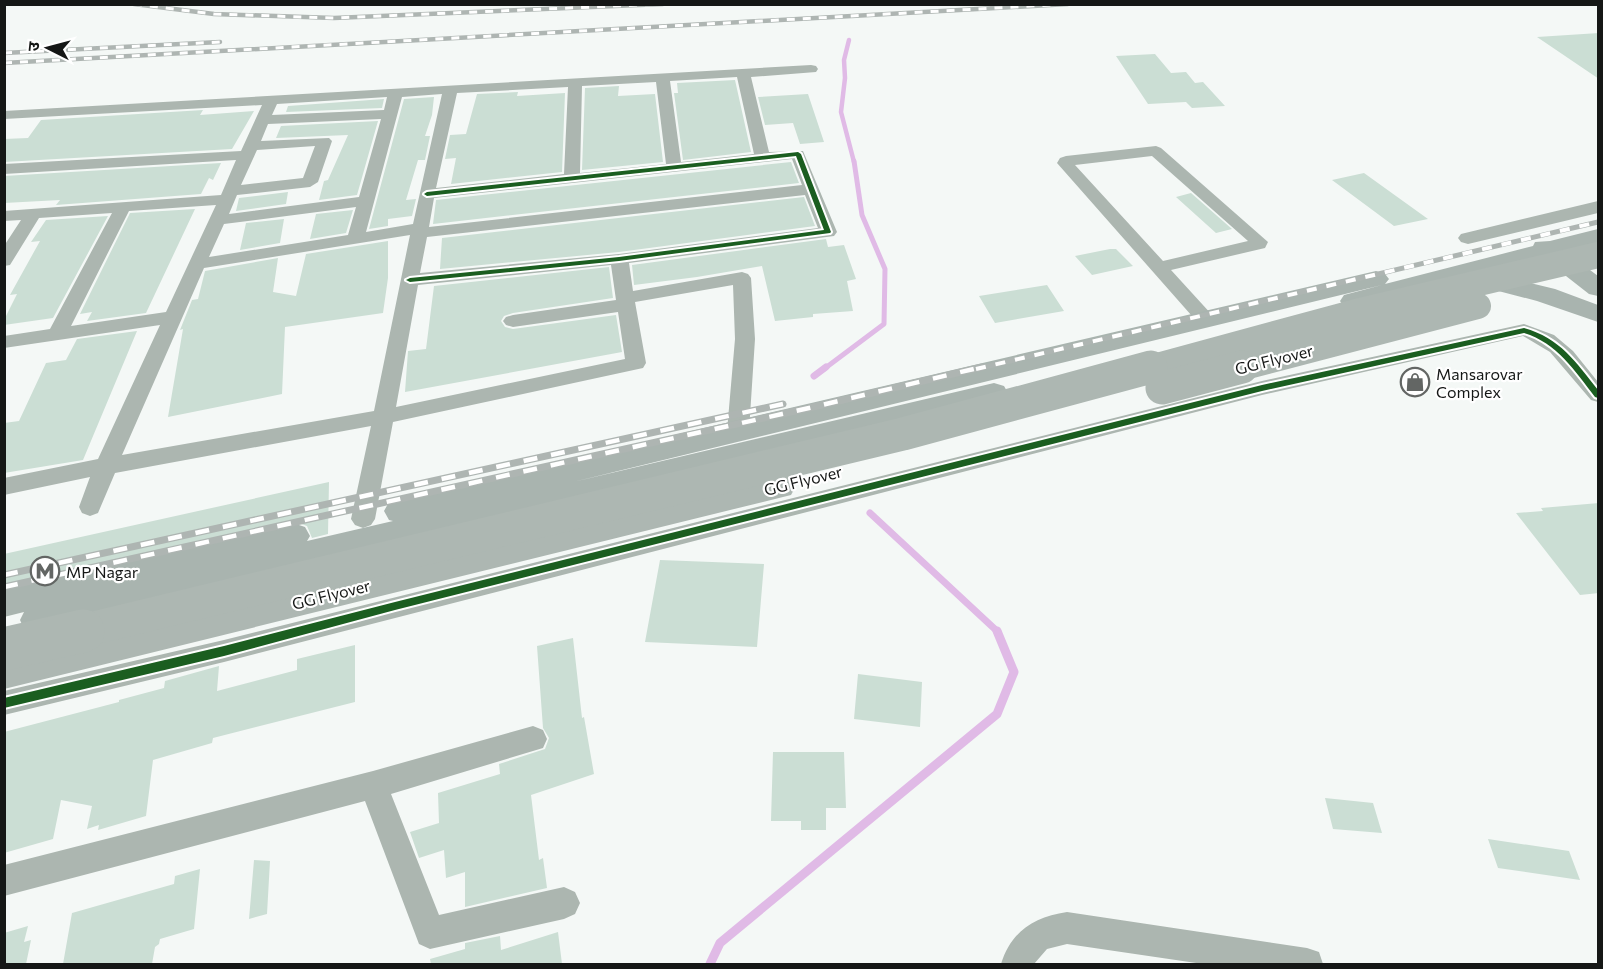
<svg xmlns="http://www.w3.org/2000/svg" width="1603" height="969" font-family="Commissioner,'Noto Sans Devanagari',sans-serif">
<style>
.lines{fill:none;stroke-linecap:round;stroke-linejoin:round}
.stream-far3{stroke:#e0bae6;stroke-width:4.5}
.stream-far2{stroke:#e0bae6;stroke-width:5}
.stream-far1{stroke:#e0bae6;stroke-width:7}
.stream{stroke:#e0bae6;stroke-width:9}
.building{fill:#cbded4}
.minor{fill:#acb6b0;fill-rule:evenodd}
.tertiary{fill:#acb6b0;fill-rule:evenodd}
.secondary{fill:#a9b4af;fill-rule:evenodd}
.primary{fill:#adb7b2;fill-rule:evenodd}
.rail-far2-casing{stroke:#aeb5b2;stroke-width:4.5}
.rail-far1-casing{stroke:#aeb5b2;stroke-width:5}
.rail-casing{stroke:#aeb5b2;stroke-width:7}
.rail-far2{stroke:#fff;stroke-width:3;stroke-dasharray:8;stroke-linecap:butt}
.rail-far1{stroke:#fff;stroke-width:4;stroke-dasharray:10;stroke-linecap:butt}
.rail{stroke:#fff;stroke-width:4.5;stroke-dasharray:14;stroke-linecap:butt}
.primary-bridge-far2{stroke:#adb7b2;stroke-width:26}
.primary-bridge-far1{stroke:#adb7b2;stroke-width:33}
.primary-bridge{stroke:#adb7b2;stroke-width:43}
.cycleway-casing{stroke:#fff;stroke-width:4}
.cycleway{fill:#1b5e20;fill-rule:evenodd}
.labels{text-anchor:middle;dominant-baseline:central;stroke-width:4.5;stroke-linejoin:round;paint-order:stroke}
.street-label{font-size:16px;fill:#151716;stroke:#fff}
.poi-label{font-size:16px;fill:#151716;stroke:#fff;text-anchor:start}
</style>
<rect width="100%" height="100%" fill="#f4f8f6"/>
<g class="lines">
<path class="stream-far3" d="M849 40 844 60 845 78 841 112 854 162"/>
<path class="stream-far2" d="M824 369 884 324 885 269 862 215 854 161"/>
<path class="stream-far1" d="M814 376 826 367
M870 513 998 632"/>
<path class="stream" d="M710 964 720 943 997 714 1014 672 997 631"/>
</g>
<path class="building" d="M1599 33V79L1537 37Z
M1155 54 1171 73 1186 72 1195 83 1203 82 1225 106 1192 108 1186 102 1148 104 1116 56Z
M735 80 751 152 683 160 674 93H678L677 83Z
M619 86 618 96 655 94 663 162 582 170 585 88Z
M518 92 517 96 565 93 562 172 451 184 456 158 445 159 450 135 466 134 477 94Z
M808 94 824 142 800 144 793 123 765 125 758 97Z
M434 97 432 115 425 136H430L425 160H418L406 200 416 199 412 216 388 219V226L369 229 404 99Z
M384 99 382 108 286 112 288 106Z
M203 110 200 115 254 111 232 149 4 162V139L28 138 41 120Z
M378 121 357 195 319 200 324 181 328 180 348 135 276 138 281 126Z
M791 162 799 183 433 224 436 200Z
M221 163 213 180 209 178 201 194 56 205 60 200 4 203V176Z
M1364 173 1428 219 1394 226 1332 180Z
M288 192 286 204 236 211 239 198Z
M1191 193 1232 229 1216 233 1176 197Z
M804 197 815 226 619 252 440 269 442 238Z
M195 209 146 313 87 321 92 312 80 314 130 213Z
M353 210 346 233 310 239 316 214Z
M108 216 53 318 4 325V320L17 294 10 295 40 241 31 242 46 220Z
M284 219 280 243 240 250 246 223Z
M826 239 828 247 844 245 856 279 847 281 853 311 813 314V317L775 321 762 266 697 277 634 285 632 265Z
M388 241V278L383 313 285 327 282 394 168 417 183 329 180 330 192 300 198 299 205 271 278 258 273 292 296 296 306 254Z
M1110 249H1116L1133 266 1092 275 1075 256Z
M609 267 613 298 513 313 504 316 501 321 505 327 513 329 616 315 622 352 405 392 408 351 426 349 434 286Z
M1047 285 1064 311 995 323 979 296Z
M137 331 83 460 4 473V423L19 421 46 363 66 360 77 339Z
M329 482 328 534 312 538 307 526 293 521 4 585V554Z
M1599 503V593L1580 595 1516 513 1543 511 1541 508Z
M660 560 764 564 757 647 645 642Z
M573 638 582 718 584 717 594 774 531 795 539 860 543 858 547 888 465 907V872L446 878 444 850 419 858 410 832 439 823 438 793 500 774 499 764 545 749 549 738 543 728 537 646Z
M355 645V702L213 738 212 743 153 760 146 816 98 830 99 825 87 829 92 806 61 800 53 839 4 853V732L119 702V700L164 688 165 681 219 666 217 691 297 670V659Z
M858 674 922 682 920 727 854 719Z
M773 752H844L846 808H826V830H801V821H771Z
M1325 798 1373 803 1382 833 1333 829Z
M1488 839 1569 851 1580 880 1498 868Z
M254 860 270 861 267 914 249 919Z
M200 869 194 929 160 939 159 944 155 947 152 964H63L72 913 174 884 175 876Z
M28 926 24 942 31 940 26 964H4V933Z
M558 932 562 964H431L430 959 465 949V943L500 936 501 950Z"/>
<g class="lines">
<path class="minor" d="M811 65 816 66 818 69 816 72 751 77 769 152 803 151 837 232 834 236 629 263 633 291 742 272 748 274 751 278 755 339 749 431 746 436 738 439 730 436 727 431 735 339 733 285 635 302 646 363 643 368 393 422 375 519 371 525 363 528 355 525 351 519 371 426 115 473 98 513 90 516 82 513 79 507 90 477 4 495V478L98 459 160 325 4 348V336L50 329 112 213 39 218 10 265 4 266V246L21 220 4 221V211L221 195 236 160 4 174V164L241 151 262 105 4 119V111ZM737 77 754 154 681 162 670 81ZM656 82 666 164 580 173 582 86ZM568 87 564 174 436 188 457 93ZM442 94 413 224 366 232 402 97ZM387 97 384 110 272 115 277 104ZM381 119 359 197 229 214 237 195 310 187 318 182 332 141 329 138 261 141 268 124ZM315 146 303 178 241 185 257 150ZM792 159 802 185 429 227 434 198ZM805 195 818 228 619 254 420 273 427 237ZM216 205 166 312 71 326 129 211ZM356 207 348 235 209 257 224 224ZM410 235 374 411 122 455 204 268ZM611 265 616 300 513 315 506 317 503 321 506 325 513 327 618 312 625 359 396 407 418 285Z
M1156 146 1161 148 1268 242 1265 248 1171 270 1213 316 1216 320 1213 324H1199L1057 163 1060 158 1066 156ZM1152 156 1248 241 1163 261 1075 165Z
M1524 324 1554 335 1573 351 1598 382V402L1591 400 1550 352 1523 336 1262 395 224 662 4 715V691L224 640 1262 381Z
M533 726 543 730 547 739 543 748 391 794 439 915 564 887 575 892 580 903 575 914 564 919 430 949 419 944 365 801 4 896V865L373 771Z
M1067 912 1307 948 1319 952 1323 964H1203L1067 944 1047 949 1034 964H1001C1011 932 1033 917 1067 912Z"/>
<path class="tertiary" d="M1598 201V213L1468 244 1461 242 1458 238 1461 234Z"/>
<path class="secondary" d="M1598 229V243L1566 252 1598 276V296L1589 294 1543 258 1488 273 1555 289 1598 305V322L1537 301 1464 282 1462 280 1353 309 1344 307 1340 301 1344 295 1382 285 573 482 994 383 1004 386 1008 393 1004 400 994 403C675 481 356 556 38 635L25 631 20 620 24 612 4 617V587L293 523 305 527 310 536 307 541 393 521 389 520 384 511 389 502 400 499 1376 271 1385 274 1389 279 1385 284 1533 246 1535 242 1550 241Z"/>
<path class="primary" d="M779 474 791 477 796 486 791 495 4 689V655Z"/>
<g class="rail-far2-casing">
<path id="rail-far2" d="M134 4 214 14 334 18 663 4
M4 53 220 42
M4 63 1068 4"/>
</g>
<g class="rail-far1-casing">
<path id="rail-far1" d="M976 369 1598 222"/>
</g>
<g class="rail-casing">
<path id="rail" d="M4 575 783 404
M4 587 809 408 982 367"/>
</g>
<use href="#rail-far2" class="rail-far2"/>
<use href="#rail-far1" class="rail-far1"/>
<use href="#rail" class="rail"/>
<path class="primary-bridge-far2" d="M1146 369 1356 312 1598 255
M1237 369 1478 306"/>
<path class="primary-bridge-far1" d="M1162 388 1242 367
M77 632 903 434 1151 367"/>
<path class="primary-bridge" d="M4 649 83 631"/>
<g class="cycleway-casing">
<path id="cycleway" d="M798 152 801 154 831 232 830 233 619 261 410 282 406 280 410 278 619 257 824 230 796 156 427 196 424 194 427 192Z
M1524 328C1560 338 1576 362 1598 390V398L1595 397C1575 371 1557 343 1524 333L1262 391 395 610 224 656 4 708V698L224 646 395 602 1262 385Z"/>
</g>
<use href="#cycleway" class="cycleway"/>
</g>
<defs>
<g id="shop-ring" transform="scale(1.5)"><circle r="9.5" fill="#fff" stroke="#636664" stroke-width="1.5"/><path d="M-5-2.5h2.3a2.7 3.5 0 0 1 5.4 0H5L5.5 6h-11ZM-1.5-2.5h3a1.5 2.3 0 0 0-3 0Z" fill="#636664"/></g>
<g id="metro-ring" transform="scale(1.5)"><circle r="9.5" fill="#fff" stroke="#636664" stroke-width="1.5"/><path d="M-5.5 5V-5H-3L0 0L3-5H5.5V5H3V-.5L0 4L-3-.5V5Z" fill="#636664"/></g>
</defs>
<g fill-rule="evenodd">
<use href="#shop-ring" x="1415" y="382"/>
<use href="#metro-ring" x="45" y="571"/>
</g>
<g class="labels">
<g class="street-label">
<text transform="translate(1274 359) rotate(-14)">GG Flyover</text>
<text transform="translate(803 480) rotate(-14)">GG Flyover</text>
<text transform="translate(331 594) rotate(-14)">GG Flyover</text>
</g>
<g class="poi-label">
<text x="1436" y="373">Mansarovar<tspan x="1436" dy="18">Complex</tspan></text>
<text x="66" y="571">MP Nagar</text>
</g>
</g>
<rect width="1603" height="969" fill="none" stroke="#151716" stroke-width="12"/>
<g transform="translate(48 48) rotate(276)" stroke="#ffffff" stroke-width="4.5" paint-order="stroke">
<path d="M0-4.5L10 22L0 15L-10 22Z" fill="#151716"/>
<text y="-9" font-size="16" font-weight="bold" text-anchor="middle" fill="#151716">उ</text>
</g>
</svg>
